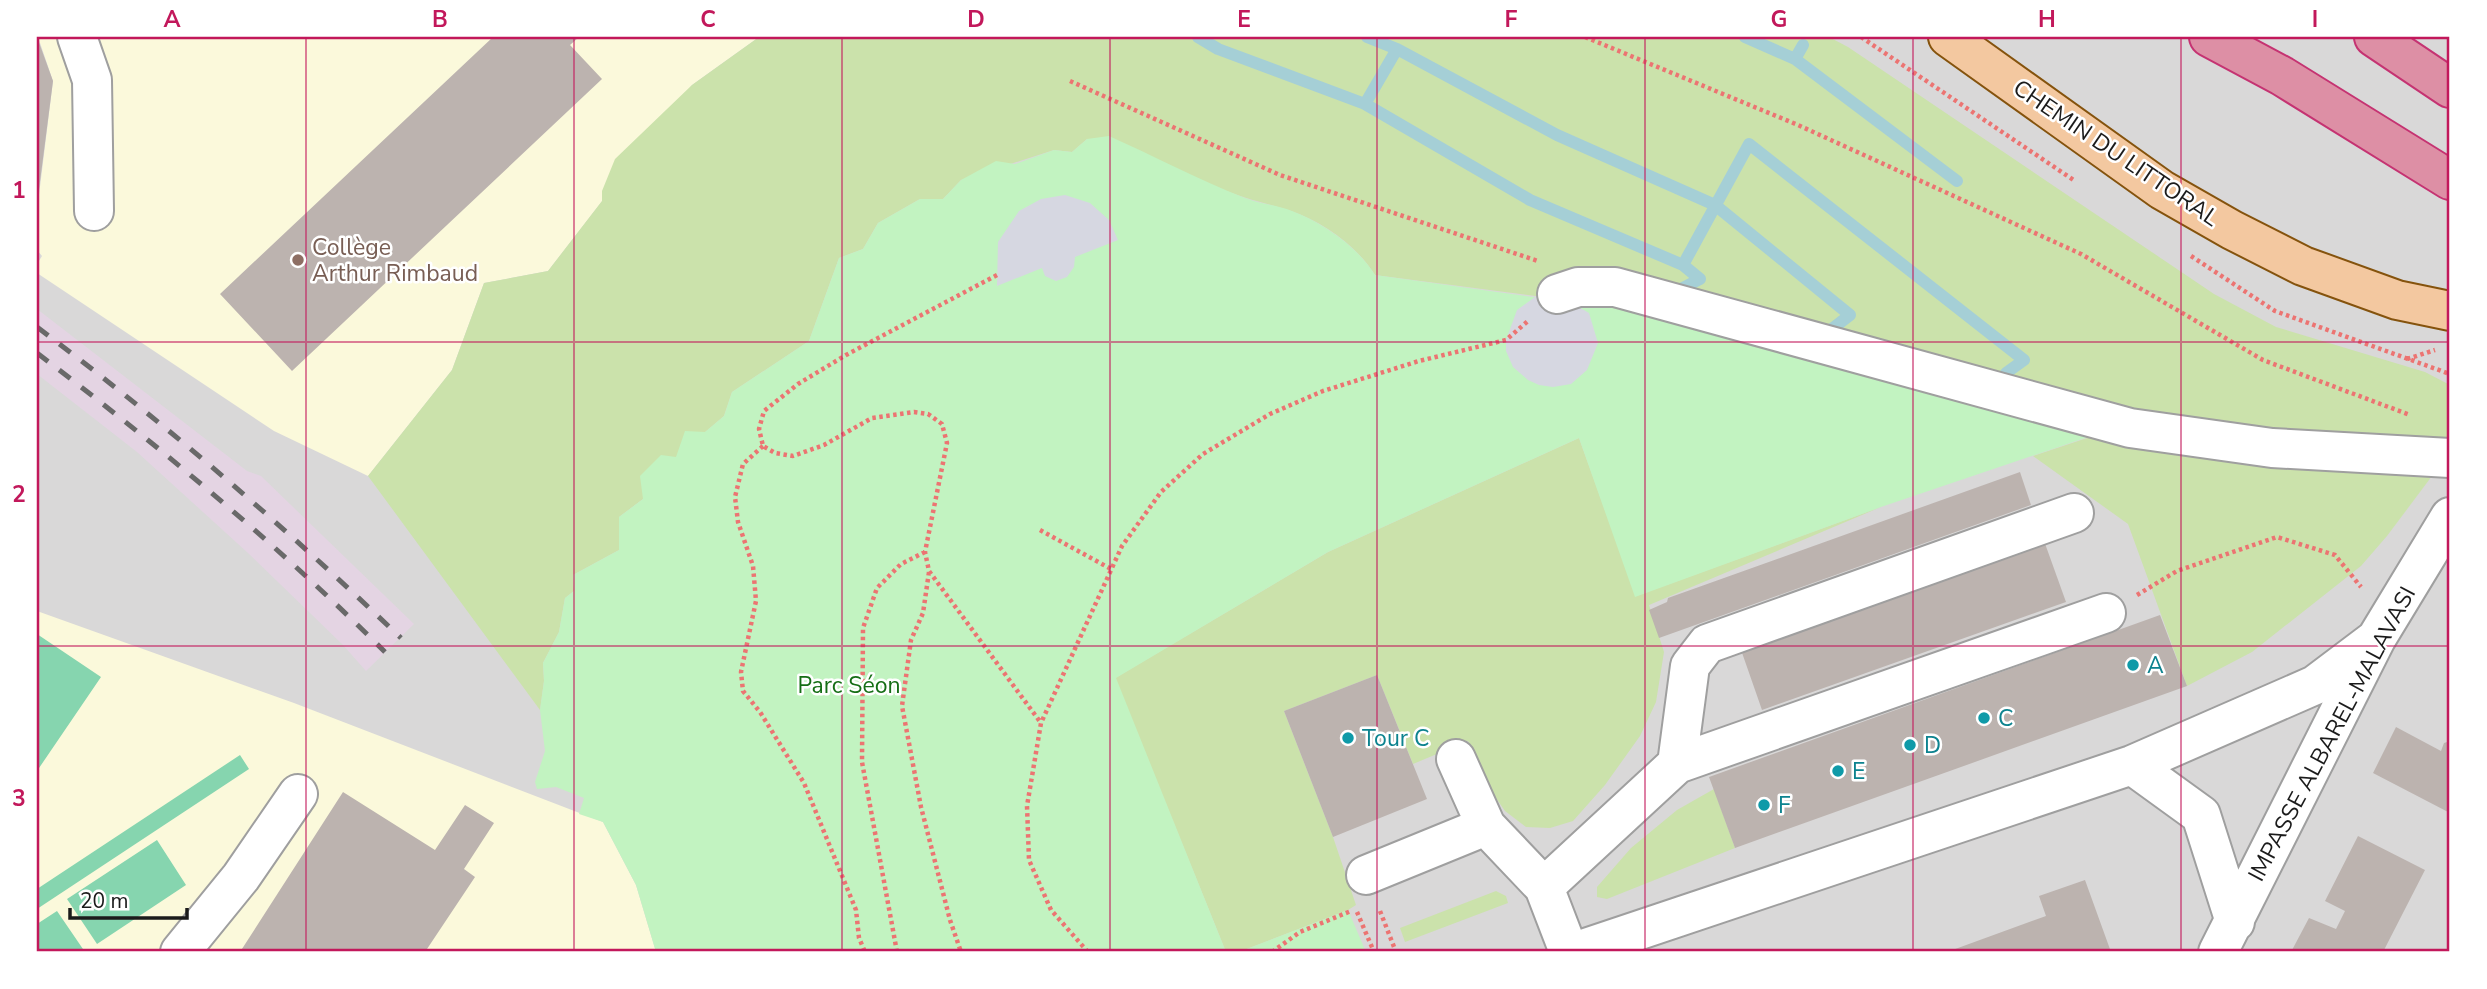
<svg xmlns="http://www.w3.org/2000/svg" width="2487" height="989" font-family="'Nunito Sans',sans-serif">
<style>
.residential{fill:#d9d8d8}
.industrial{fill:#e4d4e3}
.education{fill:#fbf9db}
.grass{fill:#cbe2ab}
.park{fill:#c2f3c1}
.pitch{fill:#86d5af}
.plaza{fill:#d6d7e1}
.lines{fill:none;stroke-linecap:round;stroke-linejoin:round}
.stream{stroke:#a5cfd6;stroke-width:12}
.building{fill:#bcb3af}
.minor-casing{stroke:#9f9f9f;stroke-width:42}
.major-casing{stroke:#85530d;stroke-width:42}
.highway-casing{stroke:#c53372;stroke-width:42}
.path{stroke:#ec7472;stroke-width:4.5;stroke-dasharray:3.5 3.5;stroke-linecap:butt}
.minor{stroke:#fff;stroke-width:38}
.major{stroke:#f3c8a0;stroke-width:38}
.highway{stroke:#dd8fa5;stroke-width:38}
.rail{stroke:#696969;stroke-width:5;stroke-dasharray:14 14;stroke-linecap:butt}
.grid{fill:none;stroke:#c2185b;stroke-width:2;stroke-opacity:0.55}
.education-dot{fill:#8d6e63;stroke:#fff;stroke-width:2.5}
.culture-dot{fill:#0f9aa8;stroke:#fff;stroke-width:2.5}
.labels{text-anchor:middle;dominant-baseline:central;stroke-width:5;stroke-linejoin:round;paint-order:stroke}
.street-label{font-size:23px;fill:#1b1b1b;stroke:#fff}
.education-label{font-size:23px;fill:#785e54;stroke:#fff;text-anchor:start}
.culture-label{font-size:23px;fill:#0d838f;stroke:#fff;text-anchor:start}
.park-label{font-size:23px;fill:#156e15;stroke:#fff}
.neatline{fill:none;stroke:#c2185b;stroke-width:2.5}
.grid-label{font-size:23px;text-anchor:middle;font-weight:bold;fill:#c2185b}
</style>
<rect width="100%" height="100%" fill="#ece8e2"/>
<path class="residential" d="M37 37H2450V952H37Z"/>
<path class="industrial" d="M37 309 247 471 261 476 414 624 366 671 343 645 248 553 137 452 37 374Z"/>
<path class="education" d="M38 37H759L692 85 548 271 484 283 452 370 368 476 274 431 37 273V264L42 256 37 250V211L53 81Z
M37 611 294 703 603 822 636 885 656 952H37Z"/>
<path class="grass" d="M759 37H1829L1848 47 2214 294 2276 327 2425 372 2450 385V457L2432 476 2387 536 2361 566 2252 652 2187 686 2128 524 2033 456 2090 437 1574 301 1375 275C1357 246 1323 222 1291 211 1270 204 1249 200 1229 192 1182 174 1135 156 1087 139L1072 152 1054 150 961 180 943 199H920L878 223 863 249 839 258 809 341 732 392 724 416 676 457 643 499 619 517V550L573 575 574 591 565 598 559 632 543 663 544 681 540 710 368 476 452 370 484 283 548 271 602 201V191L615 159 692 85Z
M1579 438 1636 596 1881 507 1649 605 1664 652 1656 702 1640 736 1605 785 1573 821 1550 828 1526 827 1505 811 1484 781 1468 741 1413 764 1377 675 1284 711 1333 837 1356 905 1348 910 1239 952H1226L1115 678 1328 552Z
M1714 789 1735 848 1607 899 1597 897V887L1631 848 1677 810Z
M1496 891 1506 896 1508 903 1405 942 1400 928Z"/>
<path class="park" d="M1109 136C1154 156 1199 180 1245 198 1260 204 1277 205 1292 211 1323 223 1357 246 1375 275L1648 313 2091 436 1881 507 1635 597 1579 438 1328 552 1116 678 1226 952H656L636 885 603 822 579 814 584 798 556 787 537 789 535 782 545 751 540 710 544 681 543 663 559 632 565 598 574 591 573 575 619 550V517L643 499 640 476 661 455 676 457 685 431 705 432 724 416 732 392 809 341 839 258 863 249 878 223 920 199H943L961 180 996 161 1015 164 1054 150 1072 152 1087 139Z
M1348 910 1366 952H1239Z"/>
<path class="pitch" d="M37 634 101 677 37 771Z
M240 755 249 769 37 909V889Z
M157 840 186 885 97 944 67 899Z
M57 911 85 952H37V924Z"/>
<path class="plaza" d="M1065 195 1090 203 1109 220 1118 240 1075 257 1074 267 1067 277 1056 281 1045 276 1042 268 997 286 998 242 1019 211 1041 199Z
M1557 294 1589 313 1598 343 1587 370 1571 384 1553 387 1539 385 1528 380 1513 367 1506 351V340L1517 310 1535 297Z"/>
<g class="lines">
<path class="stream" d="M1198 37 1218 49 1365 104 1530 200 1683 265 1700 279 1677 291
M1367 37 1397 49 1557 135 1715 205 1850 315 1828 332
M1745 37 1795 59 1957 181
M1795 59 1803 45
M1365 104 1397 49
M1683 265 1749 144 2024 360 2006 373"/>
</g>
<path class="building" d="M37 37 53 81 38 197H37Z
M493 37H579L570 45 602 79 292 371 220 294Z
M2020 472 2031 505 1659 638 1649 610 1667 602 1668 598Z
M2043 538 2066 602 1762 710 1740 647Z
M2160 615 2187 686 1735 848 1709 777Z
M1377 675 1427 799 1333 837 1284 711Z
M2396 727 2441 751 2444 743 2450 741V813L2373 773Z
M343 792 435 850 465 805 494 823 464 869 475 877 425 952H240Z
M2358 836 2425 870 2383 952H2291L2309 918 2336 929 2345 911 2325 901Z
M2085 880 2111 952H1947L2046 916 2039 896Z"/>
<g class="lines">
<g class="minor-casing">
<path id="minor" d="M77 37 92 80 94 211
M1557 294 1578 287H1615L2130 428 2272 448 2450 458
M1456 759 1486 826
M1677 764 1690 666 1707 644 2074 513
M2132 765 2201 815 2235 922
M1366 875 1486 826 1544 887 1569 952
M1544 887 1677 764 2106 613
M180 952 241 877 298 794
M1574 952 2132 765 2315 685 2376 639
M2218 952 2376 639 2450 517"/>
</g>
<g class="major-casing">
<path id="major" d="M1948 37 2162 190 2232 230 2303 266 2397 300 2450 311"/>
</g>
<g class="highway-casing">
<path id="highway" d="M2209 37 2282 76 2450 180
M2374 37 2450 88"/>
</g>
<path class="path" d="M1585 37 1798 125 2081 254 2263 360 2410 415
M1861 37 2075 181
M1070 81 1280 175 1538 261
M2191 256 2275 311 2450 374
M997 275 846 355 798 384 764 411 759 429 763 446 775 453 793 456 824 445 872 418 914 412 928 414 942 424 947 443 925 552 929 571 1041 723
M2407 359 2435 350
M763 446 743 464 735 497 738 522 753 566 756 601 741 672 743 691 760 712 804 783 856 910 859 938 865 952
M1040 530 1111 569
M929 572 923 613 911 640 902 706 921 807 950 920 961 952
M2137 595 2177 571 2277 537 2335 555 2361 587
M1380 911 1396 952
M1357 912 1374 952
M897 952 862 762 863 628 877 588 901 564 925 552
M1088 952 1051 910 1029 860 1027 806 1041 723 1122 546 1161 492 1203 454 1270 414 1323 391 1419 361 1506 340 1528 321
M1272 952 1300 932 1351 911"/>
<use href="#minor" class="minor"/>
<use href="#major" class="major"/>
<use href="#highway" class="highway"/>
<path class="rail" d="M37 327C165 423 285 527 401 638
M37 353C159 446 277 544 385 652"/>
</g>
<path class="grid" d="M306 37V952M574 37V952M842 37V952M1110 37V952M1377 37V952M1645 37V952M1913 37V952M2181 37V952M37 342H2450M37 646H2450"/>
<circle class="education-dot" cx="298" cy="260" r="7"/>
<g class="culture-dot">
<circle cx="2133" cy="665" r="7"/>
<circle cx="1984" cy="718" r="7"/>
<circle cx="1348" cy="738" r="7"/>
<circle cx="1910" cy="745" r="7"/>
<circle cx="1838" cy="771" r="7"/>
<circle cx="1764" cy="805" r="7"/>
</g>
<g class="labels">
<g class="street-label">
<text transform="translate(2116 153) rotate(34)">CHEMIN DU LITTORAL</text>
<text transform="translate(2332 734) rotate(-62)">IMPASSE ALBAREL-MALAVASI</text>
</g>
<g class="education-label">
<text x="312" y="247">Collège<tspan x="312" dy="26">Arthur Rimbaud</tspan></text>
</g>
<g class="culture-label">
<text x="2147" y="665">A</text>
<text x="1998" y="718">C</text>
<text x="1362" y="738">Tour C</text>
<text x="1924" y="745">D</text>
<text x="1852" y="771">E</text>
<text x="1778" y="805">F</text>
</g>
<g class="park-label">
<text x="849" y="685">Parc Séon</text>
</g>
</g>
<rect width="2487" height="989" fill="none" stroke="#ffffff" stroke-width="77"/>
<path d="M70 908v10h117v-10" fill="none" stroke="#1b1b1b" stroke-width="3.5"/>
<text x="80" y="908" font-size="21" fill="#1b1b1b" stroke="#ffffff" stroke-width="5" paint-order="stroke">20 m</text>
<rect x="38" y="38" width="2410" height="912" class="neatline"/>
<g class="grid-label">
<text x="172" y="27">A</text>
<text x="440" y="27">B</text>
<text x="708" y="27">C</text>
<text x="976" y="27">D</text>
<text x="1244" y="27">E</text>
<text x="1511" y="27">F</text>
<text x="1779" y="27">G</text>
<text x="2047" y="27">H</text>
<text x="2315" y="27">I</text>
<text x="19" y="198">1</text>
<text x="19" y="502">2</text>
<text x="19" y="806">3</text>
</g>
</svg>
